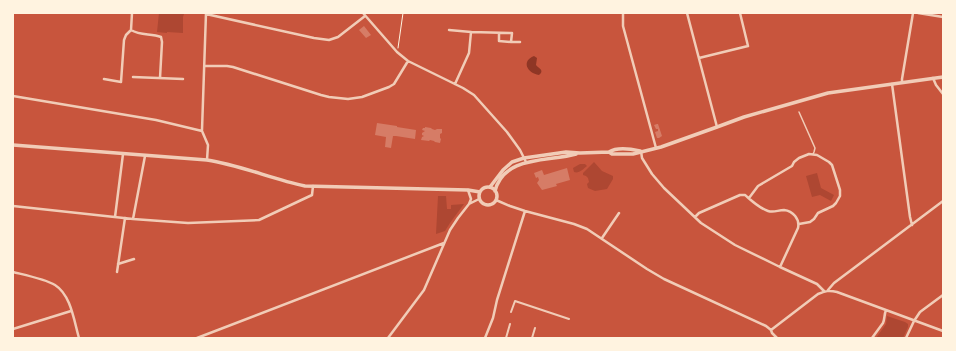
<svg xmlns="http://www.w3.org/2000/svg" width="956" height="351" font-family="'Exo 2',sans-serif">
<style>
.green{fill:#ae4732}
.water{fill:#8f3625}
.building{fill:#d67c66}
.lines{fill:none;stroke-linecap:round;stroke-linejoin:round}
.path{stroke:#fff3e0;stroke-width:1}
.service{stroke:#f1ccb7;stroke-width:1.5}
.pedestrian{stroke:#f1ccb7;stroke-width:2}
.minor{stroke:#f1ccb7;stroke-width:2.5}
.tertiary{stroke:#f1ccb7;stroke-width:3.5}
</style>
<rect width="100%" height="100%" fill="#c8553d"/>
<path class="green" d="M159 13 184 14 183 17V33L167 32V33L157 32Z
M594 162 602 171 613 176V179L607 189 595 191 588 188 587 184 589 182 588 178 586 176 583 175V173Z
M580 164H585L587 166C583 169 579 174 574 172L573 168Z
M817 173 821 188 834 195 831 201 820 195 812 197 806 176Z
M438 196H446L447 209H451V205L464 204 450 223 445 231 436 234Z
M887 316 905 322 908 324V327L903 338H876L886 324Z"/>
<path class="water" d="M534 56 537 58 536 65C538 68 543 69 541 73L539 75C527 73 521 61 534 56Z"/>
<path class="building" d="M364 26 371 35 366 38 359 30Z
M377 123 397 126V127L416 130 415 139 396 136H393L391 148 385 147 386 137 375 135Z
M657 124H658L662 136 659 138H657L655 132 658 131V129H656L654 125Z
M425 127 431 128 432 129 435 130 437 129H442V133L440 134V138L441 139 440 143 435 142 434 141 430 140 429 141 421 140 422 137 424 136 422 135V133L425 131 422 130 423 128H425Z
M567 168 570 180 556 184 557 186 542 190 537 183 539 180 538 177 536 178 534 173 542 170 544 175Z"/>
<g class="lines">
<path class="path" d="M398 48 403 13"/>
<path class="service" d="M799 112 815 148 814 152 813 154"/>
<path class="pedestrian" d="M511 312 515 301 569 319
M506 338 510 324
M532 338 535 328"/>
<path class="minor" d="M363 13 397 52 408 61 463 88 474 95 507 132 515 143 520 150 526 162
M623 13V26L656 148
M687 13 717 127
M918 13 943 17
M206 14 314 38 329 40 338 37 365 16
M131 30C141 36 151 33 161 37L162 42 160 78
M449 30 471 32
M511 42H520
M699 58 748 46 740 13
M205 66H227L233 67 321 95 329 97 348 99 362 97 389 87 394 84 408 61
M133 77 183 79
M933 78 936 85 943 94
M104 79 121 82 124 40 126 35 131 30 132 13
M902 82V79L913 13
M455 84 469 53 471 32 512 33 511 42 499 41V33
M892 84 910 217 912 225
M13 96 156 120 202 131 208 145 207 160
M202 130 206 13
M641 151 642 158 652 174 664 188 701 223 735 245 780 267 817 284 824 291
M468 190 471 199 469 204
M749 198 758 186 792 166 794 162 799 158 809 154 817 155 829 162 832 165 840 190V196L836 203 833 206 818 213 814 219 810 222 799 224
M496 200 510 206 525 211 574 224 587 229 647 269 664 279 766 326 771 330
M13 206 133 219 188 223 259 220 312 195 313 186
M115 217 123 154
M695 217 699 213 740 195H745C752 201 759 208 768 211 774 213 778 210 784 210 793 211 800 219 798 228L780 267
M133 219 145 156
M602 238 619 213
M118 264 134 259
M13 272C25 275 45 279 55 285 71 295 74 321 79 338
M117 272 125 218
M828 290 834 283 943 201
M13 329 71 311
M771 330 818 294C825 291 829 290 837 292L943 331
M771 330 772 333 777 338
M197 338 444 243
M388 338 424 290 450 230 458 218 469 204 479 199
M485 338 493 318 497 300 525 211
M872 338 883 323C885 318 884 315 886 310
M906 338 914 321 920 312 943 295"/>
<path class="tertiary" d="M13 145 207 160C240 165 272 179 305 186L468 190 480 192
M609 152 612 154H633L661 147 717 127 744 117 828 93 943 77
M490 187 503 170 512 162 524 158 566 152 580 153 609 152C617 147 631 149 640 151
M479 196a9 9 0 1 1 18 0a9 9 0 1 1-18 0Z
M495 191C504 155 549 162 576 154"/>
</g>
<rect width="956" height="351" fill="none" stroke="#fff3e0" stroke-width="28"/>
</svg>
